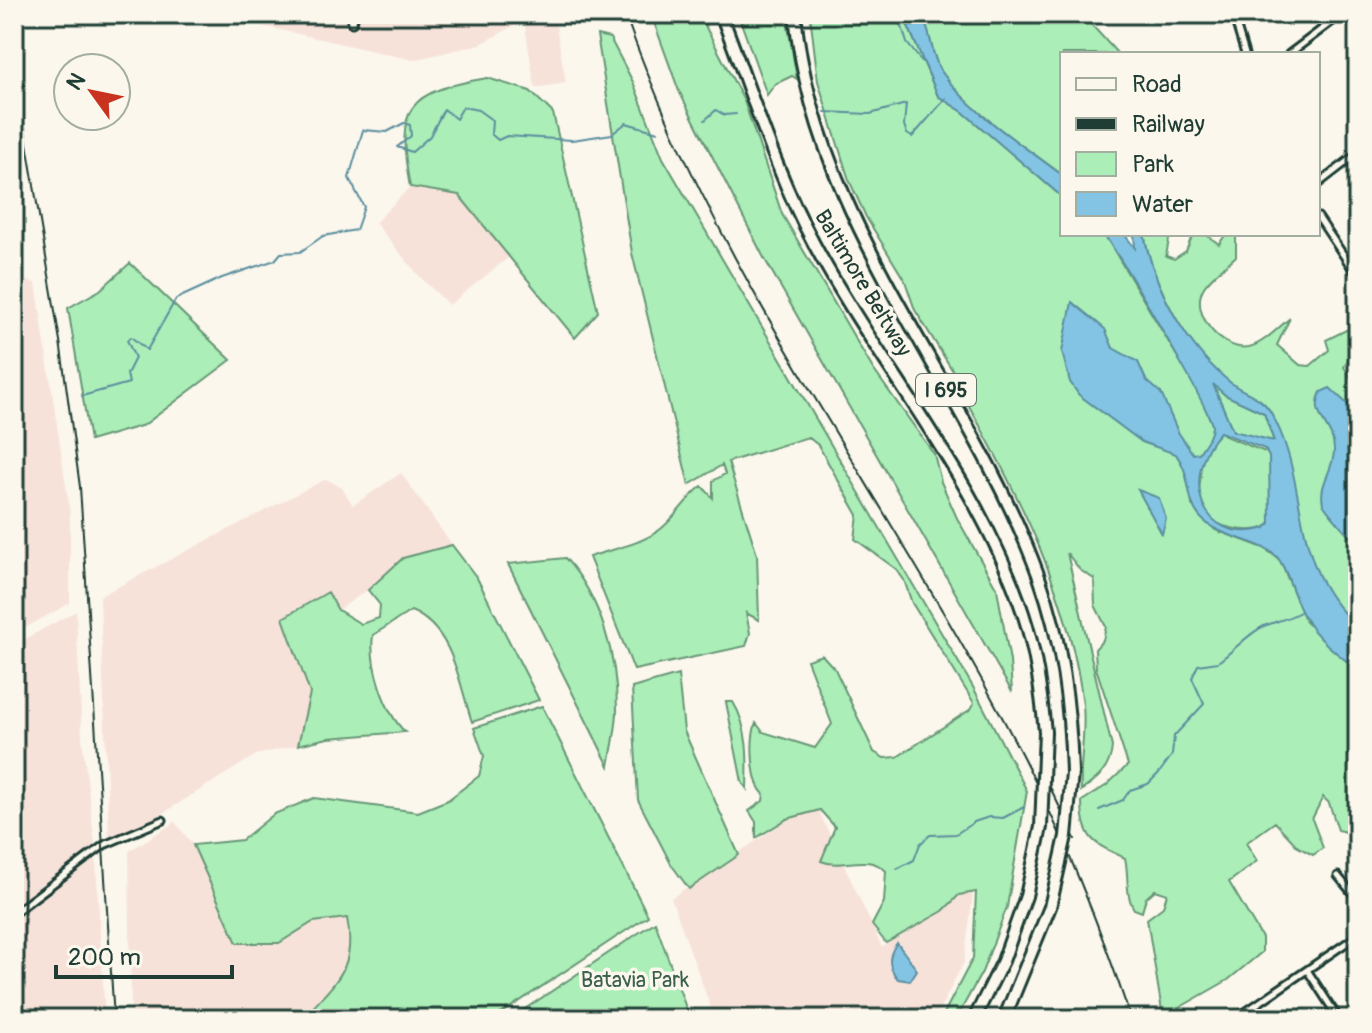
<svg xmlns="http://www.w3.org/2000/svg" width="1372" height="1033" font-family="Pangolin,sans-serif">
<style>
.built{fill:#f7e2da}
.green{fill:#aceeb7;stroke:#669676;stroke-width:2}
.water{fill:#83c4e4;stroke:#5b8e9e;stroke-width:2;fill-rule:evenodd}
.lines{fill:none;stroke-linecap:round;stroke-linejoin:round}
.stream{stroke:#5b8e9e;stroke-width:2}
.minor-casing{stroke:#1f3d34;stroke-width:11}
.tertiary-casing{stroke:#1f3d34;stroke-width:13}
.motorway-casing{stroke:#1f3d34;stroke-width:16}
.minor{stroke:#fbf7ec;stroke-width:5}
.tertiary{stroke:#fbf7ec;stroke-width:7}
.motorway{stroke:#fbf7ec;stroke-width:10}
.rail{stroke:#1f3d34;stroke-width:2}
.motorway-bridge-casing{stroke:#1f3d34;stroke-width:16;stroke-linecap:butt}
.motorway-bridge{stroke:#fbf7ec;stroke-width:10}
.labels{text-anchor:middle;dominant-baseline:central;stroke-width:7;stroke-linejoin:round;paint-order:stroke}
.shield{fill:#fbf7ec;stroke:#61756b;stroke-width:2}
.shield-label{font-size:20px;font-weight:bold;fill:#1f3d34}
.street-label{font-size:22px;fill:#1f3d34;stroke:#fbf7ec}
.park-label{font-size:22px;fill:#3b604e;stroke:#fbf7ec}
</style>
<rect width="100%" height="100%" fill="#fbf7ec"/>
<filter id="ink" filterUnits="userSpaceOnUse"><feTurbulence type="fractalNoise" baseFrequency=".0125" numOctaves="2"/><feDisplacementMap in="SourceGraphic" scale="16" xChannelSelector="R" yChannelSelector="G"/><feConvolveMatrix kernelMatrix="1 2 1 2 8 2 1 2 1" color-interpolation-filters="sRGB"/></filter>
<g filter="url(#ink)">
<path class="built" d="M210 14H554L566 83 535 88 524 20 481 44 413 60Z
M410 187 459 195 509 257 449 305 420 277 375 223Z
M14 278 36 283 70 513V603L14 634Z
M401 473 452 545 403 558 377 584 338 610 310 693 298 745 256 755 144 825 109 838 100 596 326 479 342 488 353 505Z
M76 611 82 737 95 845 105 1019H14V645Z
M818 809 882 947 974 887 964 962 935 1019H715L671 898 784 822Z
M175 822 193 845 237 943H279L313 922 347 918 352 944 348 964 303 1019H140L131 1015 129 851Z"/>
<path class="green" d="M651 14H699L744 101 782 214 873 369 934 454 941 482 957 518 997 589 1010 661 1012 692 763 256 679 91Z
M738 14H786L797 79 792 76 775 84 767 95Z
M810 14H903L938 96 963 112 1062 197V234L1106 237 1199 393 1212 424 1227 437 1273 455 1279 543 1265 528C1247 534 1208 528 1201 506 1197 497 1200 482 1201 473L1176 454 1189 476 1192 505 1215 530 1264 548 1280 560 1306 622 1358 670V818L1354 834 1338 830 1329 803 1323 797 1312 819 1323 848 1313 855 1298 847 1275 822 1246 843 1257 861 1229 882 1262 938V952L1228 980 1163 1017 1147 919 1163 907 1167 894 1155 890 1146 898 1142 912 1134 909C1125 895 1129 875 1125 858 1094 844 1082 839 1082 801L1107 785 1128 765 1096 668 1095 649 1103 640 1106 627 1095 605 1094 579 1080 570 1067 553 1112 747C1110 770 1098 778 1081 791 1079 762 1086 733 1083 705 1071 600 1020 497 969 406L966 392 915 310 905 281 866 217 849 180 818 81Z
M919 14H1082L1118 54H1062V175C1022 144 970 113 941 71 929 53 933 30 919 14Z
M597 35 610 38 633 82 663 158 973 687 1027 791 1007 907 982 972 956 1019H941L973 958 976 892 959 895 943 911 886 943 872 925 884 902 886 871C867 852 843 870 821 861L835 827 820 810 787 819 756 838V822L749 811 763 801 764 794C751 783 750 739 756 723L763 732 815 748 832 724 807 660 822 655 835 669 874 752 884 758 897 757 971 709 974 703 912 603 904 580 896 569 855 539 858 515 818 445 808 437 728 462 757 555 759 620 746 613 750 633 746 646 634 670 589 557C612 549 643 544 662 528 677 516 686 498 702 486L713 498V481L725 474 722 465 689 485 632 253Z
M487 78 530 91 553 113 598 312 575 338 459 195 410 187C395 106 407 92 487 78Z
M1144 234H1170L1166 256 1174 259 1186 251 1193 234H1205L1219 244 1226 234H1236V256C1226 266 1211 276 1204 287 1188 313 1222 352 1249 347 1263 344 1279 327 1290 318L1277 345 1300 365 1310 366 1329 350 1326 340 1358 324V344L1344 367 1352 379 1358 381V638C1347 626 1329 611 1322 597 1293 539 1301 470 1271 413 1262 396 1248 395 1233 385 1189 355 1153 284 1144 234Z
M130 263 231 360 144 425 90 441 68 308 100 290Z
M1213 384 1225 395 1264 413 1274 442 1233 431Z
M452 545 477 578 539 700 472 722C459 684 454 629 411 611L373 635C369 665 384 711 405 732L328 738 298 745 310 693 283 618 328 592 338 610 361 624 379 618 380 605 368 590 403 558Z
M565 558C601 597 617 657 617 709 617 728 612 747 609 766L508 564Z
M678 675 684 731 739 855 689 889 671 864 638 800 632 688Z
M726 702H733C749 728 748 760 747 789L742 782Z
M542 706 648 916 493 1019H303C335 981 357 970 347 918L313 922 279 943H237L193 845 242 840 274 814 314 798 418 812 448 800 479 776 484 756 474 728Z
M655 922 690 1019H510Z"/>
<path class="water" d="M903 14H919C933 30 929 53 941 71 970 113 1022 144 1062 175V197L963 112 938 96Z
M1103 234H1124L1135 248 1134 234H1144C1154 289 1187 348 1231 383 1245 394 1260 395 1270 411 1312 481 1286 567 1358 626V670C1340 656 1316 638 1305 618 1294 601 1291 578 1280 561 1266 539 1220 540 1200 517 1185 500 1192 475 1176 454L1142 442 1079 395 1070 382 1062 352 1072 302 1105 329 1113 348 1138 362 1146 380 1161 393 1178 432 1193 454 1199 453C1204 445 1212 436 1212 426 1211 411 1117 250 1103 234ZM1213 384 1225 395 1264 413 1274 441 1233 431ZM1220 432 1265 449 1269 457 1270 523 1265 528C1199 547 1180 475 1220 432Z
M1330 388 1358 414V547C1351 535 1325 511 1323 503 1318 484 1335 468 1334 449 1334 425 1309 417 1321 392Z
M1138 490 1159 498 1166 519 1162 534Z
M897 943 917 970 910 981 898 979C887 966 888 955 897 943Z"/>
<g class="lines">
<path class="stream" d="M898 14 907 43 922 62
M825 112 870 114 906 104 904 125 907 134 912 137 946 98
M705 120 716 110 724 115 736 114
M82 396 129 383 127 374 135 358 127 340 131 337 147 350 176 299 222 278 275 260 281 253 300 252 323 236 356 230 364 207 349 178 363 130 387 132 404 123 410 125 411 136 397 147 412 152 430 136 444 109 456 119 463 107 478 110 492 120 491 134 498 140 507 136 572 140 612 134 626 123 658 132
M1099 810 1123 800 1130 790 1148 784 1159 773 1172 755 1174 736 1204 704 1192 678 1198 665 1218 662C1233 652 1247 634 1264 626 1276 621 1288 619 1300 612
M897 869 914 860 920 844 930 835 956 834 974 822 989 817 1003 818 1024 807"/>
<g class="minor-casing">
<path id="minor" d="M1233 14 1245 54
M1289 54 1342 14
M1318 184 1358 153
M1318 217 1358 277
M1338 876 1358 900
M14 913 104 845 163 820
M1307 970 1339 1019
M1235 1019 1358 935
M1348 1019 1358 1012"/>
</g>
<g class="tertiary-casing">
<path id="tertiary" d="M352 22 354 14"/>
</g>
<g class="motorway-casing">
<path id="motorway" d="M721 14C751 91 775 171 814 244 881 369 978 478 1023 613 1036 652 1041 692 1045 732
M795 14C814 225 969 384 1039 577 1062 641 1070 705 1072 773
M974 1019 1003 961 1026 896
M1004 1019 1050 907"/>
</g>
<use href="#minor" class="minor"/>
<use href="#tertiary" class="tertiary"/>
<use href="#motorway" class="motorway"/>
<path class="rail" d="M625 14C719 281 895 507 1023 757 1066 841 1101 929 1131 1019
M14 66 60 341 80 487 114 1019
M1049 785 1075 839"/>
<g class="motorway-bridge-casing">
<path id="motorway-bridge" d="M1026 896 1041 827 1045 732
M1050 907 1066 836 1072 773"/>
</g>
<use href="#motorway-bridge" class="motorway-bridge"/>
</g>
</g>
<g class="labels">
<rect class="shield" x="916" y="374" width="60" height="32" rx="6"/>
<g class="shield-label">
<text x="946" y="390">I 695</text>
</g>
<g class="street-label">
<text transform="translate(863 283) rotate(59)">Baltimore Beltway</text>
</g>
<g class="park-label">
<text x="635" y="980">Batavia Park</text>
</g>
</g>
<rect width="1372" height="1033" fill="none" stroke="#fbf7ec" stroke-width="48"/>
<rect x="24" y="24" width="1324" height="985" fill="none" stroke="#1f3d34" stroke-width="3" filter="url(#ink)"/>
<rect x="1060" y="52" width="260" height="184" fill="#fbf7ec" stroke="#a3ada2" stroke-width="2"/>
<rect x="1076" y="78" width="40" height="12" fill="#fbf7ec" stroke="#a3ada2" stroke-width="2"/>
<text x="1132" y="92" font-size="24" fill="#1f3d34">Road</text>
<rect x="1076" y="118" width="40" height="12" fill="#1f3d34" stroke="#a3ada2" stroke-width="2"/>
<text x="1132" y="132" font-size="24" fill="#1f3d34">Railway</text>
<rect x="1076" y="152" width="40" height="24" fill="#aceeb7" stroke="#a3ada2" stroke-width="2"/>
<text x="1132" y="172" font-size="24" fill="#1f3d34">Park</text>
<rect x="1076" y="192" width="40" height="24" fill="#83c4e4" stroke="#a3ada2" stroke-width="2"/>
<text x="1132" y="212" font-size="24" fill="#1f3d34">Water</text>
<g transform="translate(92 92) rotate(303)"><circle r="38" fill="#fbf7ec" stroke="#a3ada2" stroke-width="2"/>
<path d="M0-6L14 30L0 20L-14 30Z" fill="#c8321e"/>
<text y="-12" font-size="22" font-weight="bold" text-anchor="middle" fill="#1f3d34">N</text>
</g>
<path d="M56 965v12h176v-12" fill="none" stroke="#1f3d34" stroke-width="4"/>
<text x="68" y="965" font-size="24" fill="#1f3d34" stroke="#fbf7ec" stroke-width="6" paint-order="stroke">200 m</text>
</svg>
